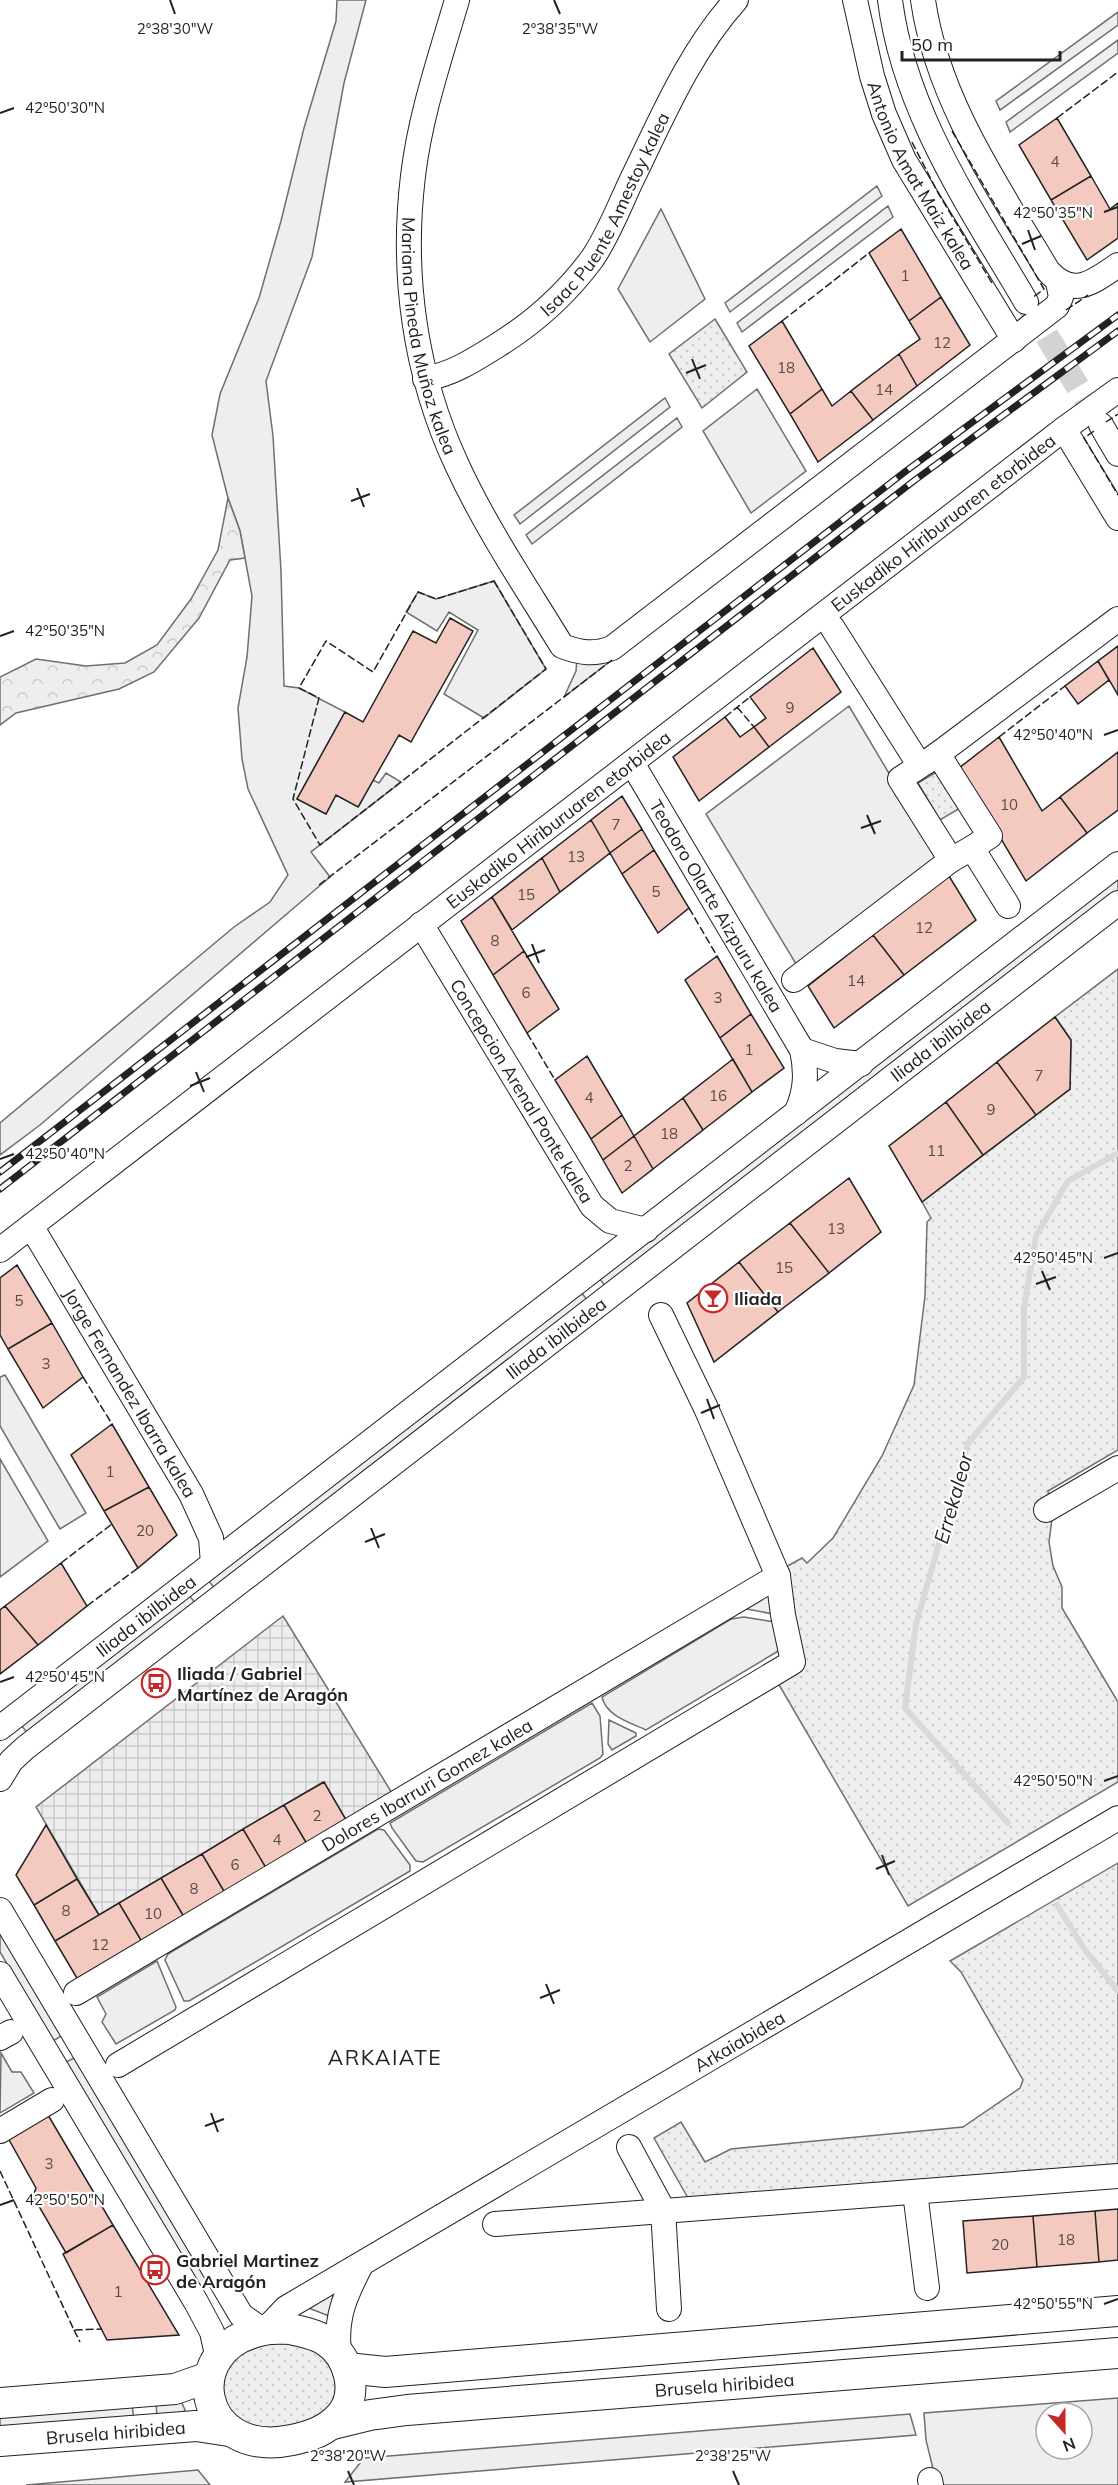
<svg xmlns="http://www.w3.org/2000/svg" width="1118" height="2485" font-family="Mulish,sans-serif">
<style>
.grass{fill:#eee;stroke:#6f6f6f;stroke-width:1.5;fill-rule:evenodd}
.forest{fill:url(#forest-crowns);stroke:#6f6f6f;stroke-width:1.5}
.park{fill:url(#park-dots);stroke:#6f6f6f;stroke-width:1.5}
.plaza{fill:url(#plaza-grid);stroke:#6f6f6f;stroke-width:1.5}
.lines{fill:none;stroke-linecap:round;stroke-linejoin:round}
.stream{stroke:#d9d9d9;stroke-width:6}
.building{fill:#f3c9c0;stroke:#222;stroke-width:1.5}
.minor-tunnel{stroke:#d3d3d3;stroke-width:24;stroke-dasharray:24 12;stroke-linecap:butt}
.minor-casing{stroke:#222;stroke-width:26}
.major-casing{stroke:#222;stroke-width:32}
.minor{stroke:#fff;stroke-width:24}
.major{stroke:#fff;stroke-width:30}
.rail-casing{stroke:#222;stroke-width:7}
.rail{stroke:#fff;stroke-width:4.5;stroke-dasharray:14;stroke-linecap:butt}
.fence{stroke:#222;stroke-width:1.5;stroke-dasharray:8 3;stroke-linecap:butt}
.ticks{fill:none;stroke:#222;stroke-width:2}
.labels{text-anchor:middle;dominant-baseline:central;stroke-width:4.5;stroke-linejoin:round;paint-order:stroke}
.number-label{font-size:15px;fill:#564c4a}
.street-label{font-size:18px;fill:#222;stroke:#fff}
.poi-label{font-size:18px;font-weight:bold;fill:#222;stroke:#fff;text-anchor:start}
.water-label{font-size:20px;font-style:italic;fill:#222;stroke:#fff}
.quarter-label{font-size:21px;letter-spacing:1.5px;fill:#222;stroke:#fff}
.ticks-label{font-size:15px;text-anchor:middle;fill:#222;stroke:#fff;stroke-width:4.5;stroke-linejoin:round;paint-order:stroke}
</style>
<defs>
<pattern id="forest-crowns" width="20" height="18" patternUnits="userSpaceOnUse" patternTransform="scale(1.5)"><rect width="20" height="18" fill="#eee"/><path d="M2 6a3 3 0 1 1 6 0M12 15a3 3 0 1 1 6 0" fill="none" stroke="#ccc"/></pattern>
<pattern id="park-dots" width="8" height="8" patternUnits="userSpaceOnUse" patternTransform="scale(1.5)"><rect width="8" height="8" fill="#eee"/><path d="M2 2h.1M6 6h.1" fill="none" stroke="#ccc" stroke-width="1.8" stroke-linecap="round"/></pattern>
<pattern id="plaza-grid" width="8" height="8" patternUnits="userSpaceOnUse" patternTransform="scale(1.5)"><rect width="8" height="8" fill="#ededed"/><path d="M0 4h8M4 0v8" fill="none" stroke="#cbcbcb"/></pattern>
</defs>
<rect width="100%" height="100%" fill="#fff"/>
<path class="grass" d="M337 0H366L344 83 312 257 266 381 273 436 281 571 284 686 299 688 345 712 297 799 326 814 336 795 359 806 373 780 379 783 386 773 401 782 311 852 330 877 40 1125 0 1155V1123L234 927 270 902 288 875 248 789 242 759 238 708 247 657 252 596 240 531 228 498 212 435 220 394 259 298 281 221 304 128 336 21Z
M1118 12V25L1000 110 996 101Z
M1118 40V53L1010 132 1006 122Z
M877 186 882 196 730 312 725 303Z
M888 206 893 217 742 332 737 323Z
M661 209 705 299 650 342 618 289Z
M757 389 806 471 751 513 703 431Z
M665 398 670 407 520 524 514 515Z
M677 418 682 427 532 544 526 535Z
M494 581 546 669 484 718 444 694 478 630 449 612 437 631 406 612 418 592 436 599Z
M617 656 564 697 576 671 577 657Z
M849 706 941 861 799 969 706 814Z
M1118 876V891L606 1287 599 1278Z
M581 1292 588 1301 215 1589 208 1580Z
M5 1375 86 1513 60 1529 0 1426V1377Z
M0 1459 48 1541 0 1577Z
M767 1587 773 1614 747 1609H734Z
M189 1595 196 1604 28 1734 21 1725Z
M744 1617 775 1622 780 1650 646 1730C631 1723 606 1716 602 1697L731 1619Z
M592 1703 600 1716 603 1754 600 1758 423 1862 416 1861 392 1828 390 1823Z
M609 1720 636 1733V1736L612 1750 608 1744Z
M378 1829 384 1830 410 1865V1871L189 2001H184L165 1960 168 1954Z
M0 1930 63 2035 53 2041 0 1952Z
M157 1961 176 2007 175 2010 116 2044 102 2022 106 2014 97 1997Z
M1 2053 12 2072H21L34 2093 0 2113Z
M76 2057 209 2281 199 2287 66 2062Z
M338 2285 333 2296 329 2316 306 2307Z
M1118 2398V2485H937L926 2440 924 2413ZM1046 2413H1082V2449H1046Z
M156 2401H181L185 2410 182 2415 157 2419Z
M132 2404 134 2421 0 2432V2414Z
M910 2414 916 2435 345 2482 364 2458Z
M198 2470 210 2485H26Z"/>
<path class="forest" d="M228 498 240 531 245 558 230 560 199 618 154 672 119 689 16 713 0 725V677L36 659 86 666 125 663 157 645 191 599 218 550Z"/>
<path class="park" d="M715 319 747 372 702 408 669 354Z
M938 771 960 808 940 820 918 783Z
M1118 969V1450L1048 1491 1052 1519 1049 1542 1053 1566 1062 1587V1608L1118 1702V1782L908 1906 778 1683 786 1578 784 1568 802 1558 807 1563 833 1538 882 1456 914 1385 925 1296 927 1222 931 1218 922 1202 1070 1089 1071 1040 1055 1017Z
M1118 1863V2164L688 2198 654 2138 681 2122 705 2162 731 2149 963 2127 1020 2088 1023 2080 961 1972 950 1961Z
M269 2343 299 2344 323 2355 336 2376 335 2398 327 2411 302 2427 257 2429 227 2413 221 2373 240 2354Z"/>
<path class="plaza" d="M283 1616 395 1798 349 1825 323 1782 99 1915 36 1807Z"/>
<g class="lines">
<path class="stream" d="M1008 1823 905 1708 916 1624 968 1443 1024 1377V1308L1036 1236 1068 1181 1118 1153
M1057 1905 1085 1950 1118 1991"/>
</g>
<path class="building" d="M1057 118 1091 176 1051 200 1019 145Z
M1091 176 1110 209 1118 203V238L1087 260 1051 200Z
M901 229 941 297 909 321 869 253Z
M941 297 970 345 917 386 899 354 920 339 909 321Z
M782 321 822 389 790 414 749 346Z
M899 354 917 386 873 420 851 391Z
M822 389 832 406 851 391 873 420 818 462 790 414Z
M450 618 473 631 411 742 399 735 358 807 336 795 326 814 297 799 345 712 363 722 413 631 436 643Z
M1118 646V695L1098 661Z
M813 648 841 692 769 747 754 727 766 718 750 697Z
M1098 661 1109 680 1078 704 1065 686Z
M725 717 740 737 754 727 769 747 699 801 673 757Z
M999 737 1042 811 1060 797 1087 833 1026 881 959 768Z
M1118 752V810L1087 833 1060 797Z
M622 796 642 829 610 853 591 820Z
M591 820 610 853 560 892 542 858Z
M642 829 654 850 622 874 610 853Z
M654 850 689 908 658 933 622 874Z
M542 858 560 892 512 930 492 897Z
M949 876 976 920 904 975 873 935Z
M492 897 524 951 493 975 461 921Z
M873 935 904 975 834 1028 808 986Z
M524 951 559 1009 527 1033 493 975Z
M717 956 751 1014 720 1038 685 980Z
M751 1014 784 1068 752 1092 720 1038Z
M1055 1017 1071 1040 1070 1089 1036 1115 997 1062Z
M587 1056 622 1115 591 1139 555 1080Z
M733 1059 752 1092 703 1130 683 1098Z
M997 1062 1036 1115 983 1155 946 1102Z
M683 1098 703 1130 653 1169 634 1136Z
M946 1102 983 1155 922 1202 889 1146Z
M622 1115 634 1136 603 1160 591 1139Z
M634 1136 653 1169 622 1193 603 1160Z
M849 1178 881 1232 829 1273 790 1223Z
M790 1223 829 1273 778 1312 739 1262Z
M739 1262 778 1312 714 1362 687 1303Z
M17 1265 52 1323 8 1349 0 1335V1278Z
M52 1323 83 1377 43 1408 8 1349Z
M112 1424 149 1487 104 1511 71 1455Z
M149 1487 177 1535 138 1568 104 1511Z
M61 1563 87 1606 38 1645 5 1606Z
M5 1606 38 1645 0 1674V1610Z
M324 1782 349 1825 310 1849 284 1805Z
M284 1805 310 1849 269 1873 243 1829Z
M46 1825 77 1879 34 1905 16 1875Z
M243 1829 269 1873 228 1898 202 1854Z
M202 1854 228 1898 187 1922 161 1878Z
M161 1878 187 1922 145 1947 119 1903Z
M77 1879 99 1915 55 1941 34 1905Z
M119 1903 145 1947 81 1985 55 1941Z
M48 2115 113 2225 66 2253 33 2196 36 2188 8 2138Z
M1118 2209V2260L1099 2262 1095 2211Z
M1095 2211 1099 2262 1037 2267 1033 2216Z
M1033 2216 1037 2267 967 2273 963 2221Z
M113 2225 179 2335 107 2340 63 2254Z"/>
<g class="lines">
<path class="minor-tunnel" d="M1028 305 1101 425"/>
<g class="minor-casing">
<g id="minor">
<path id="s1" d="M457 0C440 58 420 116 413 176 401 275 415 375 457 465 486 528 526 587 562 646 580 653 594 655 612 648L1057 306 1061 297 1058 282"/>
<path id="s2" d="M855 0 872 76 884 114 904 160 1014 340"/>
<path d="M890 0C904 112 971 208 1026 302"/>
<path d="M923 0C937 99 998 187 1048 271 1073 299 1093 282 1118 265"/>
<path id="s3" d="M425 379C453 374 474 360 498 345 535 322 566 294 592 259 610 233 621 201 635 173 664 113 691 50 736 0"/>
<path d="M1101 425 1118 454"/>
<path d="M1064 429 1118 518"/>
<path d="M832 627 920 766 900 779 951 860 972 848 1008 906"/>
<path d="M938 754 1118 619"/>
<path id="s4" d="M632 763 802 1050C807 1073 806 1092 796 1113"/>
<path d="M925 763 938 754 990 836 972 848"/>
<path id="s5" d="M421 924 592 1206 610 1221 646 1230"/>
<path d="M794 980 951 860"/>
<path d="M802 1050 835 1061 861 1064"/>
<path id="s6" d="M31 1226 191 1494 211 1538 213 1563"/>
<path id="s7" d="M0 1250 1064 429 1118 390"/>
<path d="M1046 1510 1118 1468"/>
<path id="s8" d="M0 1728 1118 864"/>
<path id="s9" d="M0 1779 11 1761 25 1748 1118 903"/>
<path d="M0 1910 241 2315 262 2330"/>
<path d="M0 1974 196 2302 212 2332 218 2359"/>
<path id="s10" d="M76 1993 778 1576"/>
<path d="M0 2038 11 2032"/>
<path d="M118 2065 793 1662 783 1615 778 1576 706 1408 661 1315"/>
<path d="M0 2131 52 2100"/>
<path d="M629 2147 663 2210 669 2309"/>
<path d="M915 2192 927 2288"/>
<path d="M495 2224 1118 2176"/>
<path id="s11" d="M266 2329 286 2308 1118 1818"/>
<path d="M339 2353C335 2317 345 2296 361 2265"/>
<path d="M930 2480 931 2485"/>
</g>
</g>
<g class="major-casing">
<g id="major">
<path d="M291 2329C302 2332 316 2334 326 2341 349 2356 360 2394 340 2416 326 2431 311 2436 292 2440 197 2460 177 2346 264 2330 273 2328 282 2329 291 2329Z"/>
<path d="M347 2368 385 2372 1118 2311"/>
<path d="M0 2403 175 2389 209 2377"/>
<path id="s12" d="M333 2424 370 2415 407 2410 1118 2353"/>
<path id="s13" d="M0 2441 196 2426 229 2431"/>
</g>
</g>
<use href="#minor" class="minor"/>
<use href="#major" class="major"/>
<g class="rail-casing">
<path id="rail" d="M0 1172 906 471 1118 315
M0 1189 915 480 1118 331"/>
</g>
<use href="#rail" class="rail"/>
<path class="fence" d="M1057 118 1118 72
M952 131 1044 289 1032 298
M912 142 937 191 992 283
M1066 310 1088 295
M782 321 869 253
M1106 422 1118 414
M1094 431 1084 438 1118 495
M494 581 546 669 320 845 293 799 319 698 299 688 326 641 373 672 418 592 436 599Z
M737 707 754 727
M725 717 750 697
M999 737 1065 686
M319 885 612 660
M689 908 717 956
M527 1033 555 1080
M83 1377 112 1424
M61 1563 112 1524
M87 1606 138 1568
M0 2171 74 2330 102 2329
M74 2330 80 2342"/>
</g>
<path class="ticks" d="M170 0 175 14M554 0 560 14M0 113 14 108M1104 212 1118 207M1028 230 1035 250M1022 244 1041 236M692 359 700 379M686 373 706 365M357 488 364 507M351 501 370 494M0 636 14 631M1104 735 1118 730M867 815 875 834M861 828 881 821M532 944 539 963M526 957 545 950M196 1072 204 1092M190 1086 210 1078M0 1159 14 1154M1104 1258 1118 1253M1042 1271 1050 1290M1036 1284 1056 1277M707 1399 714 1419M701 1413 720 1405M371 1528 379 1548M365 1542 385 1534M0 1682 14 1677M1104 1781 1118 1776M882 1855 889 1875M876 1869 895 1861M546 1984 554 2004M540 1998 560 1990M211 2113 218 2132M205 2126 224 2119M0 2205 14 2200M1104 2304 1118 2299M348 2471 354 2485M733 2471 739 2485"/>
<defs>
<g id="bar-ring" transform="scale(1.5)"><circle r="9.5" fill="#fff" stroke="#c62828" stroke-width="1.5"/><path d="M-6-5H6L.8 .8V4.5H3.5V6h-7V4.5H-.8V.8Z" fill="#c62828"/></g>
<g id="bus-ring" transform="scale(1.5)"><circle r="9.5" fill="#fff" stroke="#c62828" stroke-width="1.5"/><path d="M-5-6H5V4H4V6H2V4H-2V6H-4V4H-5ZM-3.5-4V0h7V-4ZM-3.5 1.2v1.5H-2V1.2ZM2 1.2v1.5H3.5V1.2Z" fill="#c62828"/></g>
</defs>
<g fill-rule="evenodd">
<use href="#bar-ring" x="713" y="1298"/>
<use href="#bus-ring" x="156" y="1683"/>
<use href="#bus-ring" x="155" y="2270"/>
</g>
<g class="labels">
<g class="number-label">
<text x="1055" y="161">4</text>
<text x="905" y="275">1</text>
<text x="942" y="342">12</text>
<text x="786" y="367">18</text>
<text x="884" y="389">14</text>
<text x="790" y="707">9</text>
<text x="1009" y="804">10</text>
<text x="616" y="824">7</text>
<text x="576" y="856">13</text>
<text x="656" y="891">5</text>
<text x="526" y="894">15</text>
<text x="924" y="927">12</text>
<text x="495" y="940">8</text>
<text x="856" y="980">14</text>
<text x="526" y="992">6</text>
<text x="718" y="997">3</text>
<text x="749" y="1049">1</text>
<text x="1039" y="1075">7</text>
<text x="718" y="1095">16</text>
<text x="589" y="1097">4</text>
<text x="991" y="1109">9</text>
<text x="669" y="1133">18</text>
<text x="936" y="1150">11</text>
<text x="628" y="1165">2</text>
<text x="836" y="1228">13</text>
<text x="784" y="1267">15</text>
<text x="19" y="1300">5</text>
<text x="46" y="1363">3</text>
<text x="110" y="1471">1</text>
<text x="145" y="1530">20</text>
<text x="317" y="1815">2</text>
<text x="277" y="1839">4</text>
<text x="235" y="1864">6</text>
<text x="194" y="1888">8</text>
<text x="66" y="1910">8</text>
<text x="153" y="1913">10</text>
<text x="100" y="1944">12</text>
<text x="49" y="2163">3</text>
<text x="1066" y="2239">18</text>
<text x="1000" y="2244">20</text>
<text x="118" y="2291">1</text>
</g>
<g class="street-label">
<text stroke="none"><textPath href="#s2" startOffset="189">Antonio Amat Maiz kalea</textPath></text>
<text stroke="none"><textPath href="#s3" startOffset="254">Isaac Puente Amestoy kalea</textPath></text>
<text stroke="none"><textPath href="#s1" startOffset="344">Mariana Pineda Muñoz kalea</textPath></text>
<text stroke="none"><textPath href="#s7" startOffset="1191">Euskadiko Hiriburuaren etorbidea</textPath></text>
<text stroke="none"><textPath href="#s7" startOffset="705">Euskadiko Hiriburuaren etorbidea</textPath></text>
<text stroke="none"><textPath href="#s4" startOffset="166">Teodoro Olarte Aizpuru kalea</textPath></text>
<text stroke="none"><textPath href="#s9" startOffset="1197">Iliada ibilbidea</textPath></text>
<text stroke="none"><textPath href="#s5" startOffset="195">Concepcion Arenal Ponte kalea</textPath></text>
<text stroke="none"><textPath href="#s9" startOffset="711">Iliada ibilbidea</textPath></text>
<text stroke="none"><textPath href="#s6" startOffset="194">Jorge Fernandez Ibarra kalea</textPath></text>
<text stroke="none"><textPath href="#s8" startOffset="184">Iliada ibilbidea</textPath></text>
<text stroke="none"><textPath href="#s10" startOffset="408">Dolores Ibarruri Gomez kalea</textPath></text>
<text stroke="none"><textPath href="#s11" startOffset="555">Arkaiabidea</textPath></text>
<text stroke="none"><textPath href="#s12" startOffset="394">Brusela hiribidea</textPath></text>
<text stroke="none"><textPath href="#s13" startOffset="116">Brusela hiribidea</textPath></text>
</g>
<g class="poi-label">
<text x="734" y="1298">Iliada</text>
<text x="177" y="1673">Iliada / Gabriel<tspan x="177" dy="21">Martínez de Aragón</tspan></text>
<text x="176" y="2260">Gabriel Martinez<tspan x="176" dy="21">de Aragón</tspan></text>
</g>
<g class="water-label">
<text transform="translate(953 1498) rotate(-74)">Errekaleor</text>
</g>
<g class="quarter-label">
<text x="385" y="2057">ARKAIATE</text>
</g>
</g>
<g class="ticks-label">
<text x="175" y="34">2°38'30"W</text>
<text x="560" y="34">2°38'35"W</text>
<text x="65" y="113">42°50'30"N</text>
<text x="1053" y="218">42°50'35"N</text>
<text x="65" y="636">42°50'35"N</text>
<text x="1053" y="740">42°50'40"N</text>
<text x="65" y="1159">42°50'40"N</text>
<text x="1053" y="1263">42°50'45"N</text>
<text x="65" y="1682">42°50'45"N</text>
<text x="1053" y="1786">42°50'50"N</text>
<text x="65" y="2205">42°50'50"N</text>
<text x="1053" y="2309">42°50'55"N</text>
<text x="348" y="2461">2°38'20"W</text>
<text x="733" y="2461">2°38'25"W</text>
</g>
<g transform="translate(1064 2431) rotate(159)"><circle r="28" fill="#ffffff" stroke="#a7a7a7" stroke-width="1.5"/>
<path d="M0-4.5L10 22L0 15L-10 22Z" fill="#c62828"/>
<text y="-9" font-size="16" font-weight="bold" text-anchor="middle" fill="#222222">N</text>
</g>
<path d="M902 51v9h158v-9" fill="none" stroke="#222222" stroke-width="3"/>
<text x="911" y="51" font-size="18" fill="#222222" stroke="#ffffff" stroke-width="4.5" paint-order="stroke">50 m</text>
</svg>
